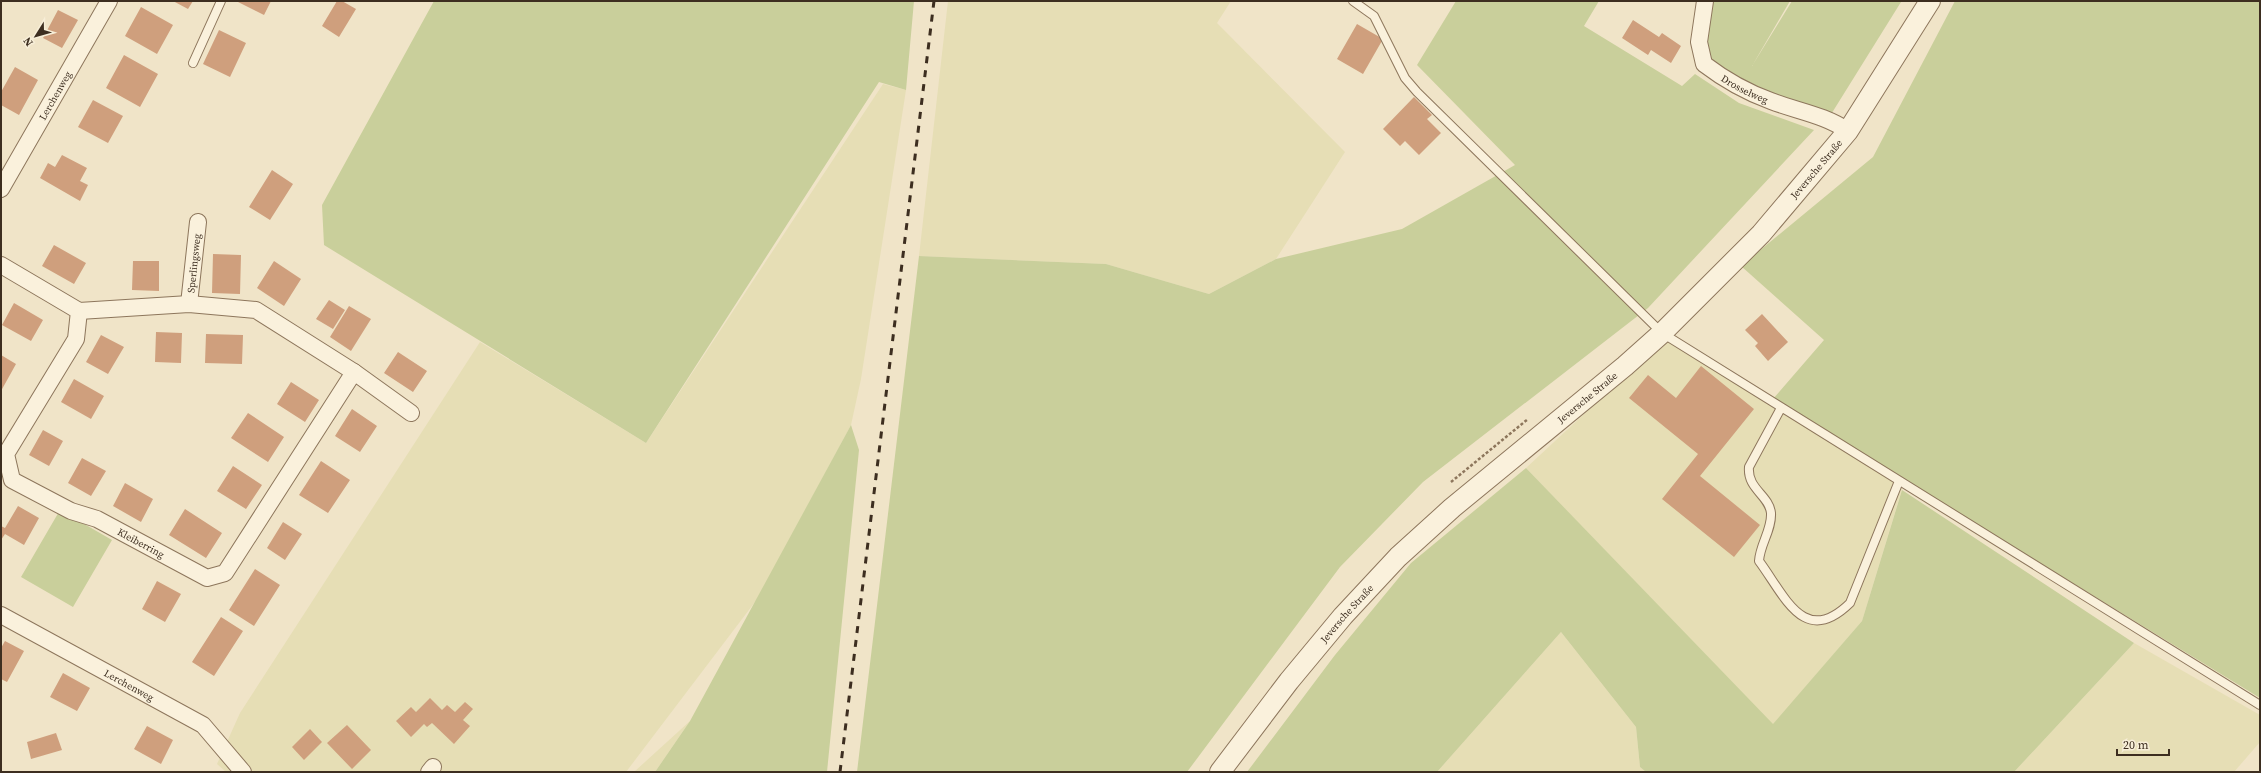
<svg xmlns="http://www.w3.org/2000/svg" width="2261" height="773" font-family="'Source Serif 4',serif">
<style>
.farmland{fill:#e6deb5}
.green{fill:#c9cf9b}
.building{fill:#cf9f7d}
.lines{fill:none;stroke-linecap:round;stroke-linejoin:round}
.service-casing{stroke:#8d765c;stroke-width:10}
.minor-casing{stroke:#8d765c;stroke-width:18}
.tertiary-casing{stroke:#8d765c;stroke-width:22}
.path{stroke:#8d765c;stroke-width:2.5;stroke-dasharray:3 2;stroke-linecap:butt}
.service{stroke:#faf1dc;stroke-width:8}
.minor{stroke:#faf1dc;stroke-width:16}
.tertiary{stroke:#faf1dc;stroke-width:20}
.rail{stroke:#3d2e20;stroke-width:3;stroke-dasharray:7 7;stroke-linecap:butt}
.labels{text-anchor:middle;dominant-baseline:central;stroke-width:3;stroke-linejoin:round;paint-order:stroke}
.street-label{font-size:10px;fill:#3d2e20;stroke:#f7eed8}
</style>
<rect width="100%" height="100%" fill="#f0e4c8"/>
<path class="farmland" d="M948 1H1231L1217 23 1345 152 1276 259 1209 294 1106 264 919 256Z
M883 84 906 90 861 379 851 425 758 598 626 772H226L217 764 240 713 480 342 646 443Z
M1665 339 1903 486 1862 621 1773 725 1526 468Z
M1561 632 1636 727 1640 767 1646 772H1437Z
M2134 643 2260 715V742L2234 772H2014Z
M690 721 655 772H634Z"/>
<path class="green" d="M434 1H914L906 90 879 82 646 443 324 245 322 205Z
M1456 1H1599L1584 26 1682 86 1695 74 1739 103 1814 130 1648 308 1423 482 1340 567 1187 772H857L919 256 1106 264 1209 294 1276 259 1402 229 1515 165 1417 65Z
M1713 1H1790L1752 66 1792 1 1901 2 1830 116 1741 84 1710 60 1707 38Z
M1955 1H2260V698L1773 399 1824 340 1741 266 1873 157Z
M851 425 859 450 827 772H655L690 721Z
M1526 468 1773 724 1862 621 1902 490 2134 643 2014 772H1646L1640 767 1636 727 1561 632 1437 772H1247L1335 655 1411 563Z
M60 510 112 540 73 607 21 577Z"/>
<path class="building" d="M173 1H193L188 9Z
M238 1H271L264 15 238 2Z
M337 1H342L356 9 339 37 322 26Z
M141 7 173 25 157 54 125 36Z
M58 10 78 20 62 48 43 38Z
M1633 20 1659 37 1662 33 1681 46 1671 63 1651 50 1648 55 1622 38Z
M1357 24 1383 39 1363 74 1337 59Z
M219 30 246 43 230 77 203 64Z
M124 55 158 74 140 107 106 88Z
M15 67 38 80 19 115 1 105V92Z
M1414 97 1432 115 1427 119 1441 133 1419 155 1405 141 1400 146 1383 129Z
M93 100 123 116 108 143 78 127Z
M62 155 87 168 80 181 88 185 80 201 40 178 48 163 55 167Z
M272 170 293 184 270 220 249 207Z
M54 245 86 263 74 284 42 266Z
M213 254 241 255 240 294 212 293Z
M133 261H159V291L132 290Z
M274 261 301 279 284 306 257 288Z
M329 300 345 310 333 329 316 319Z
M14 303 43 320 31 341 2 325Z
M349 306 371 319 351 351 330 337Z
M1762 314 1788 342 1768 361 1755 346 1758 343 1745 330Z
M156 332 182 333 181 363 155 362Z
M206 334 243 335 242 364 205 363Z
M101 335 124 347 108 374 86 362Z
M398 352 427 371 413 392 384 373Z
M1 355 16 364 1 391Z
M1701 366 1754 409 1700 476 1760 525 1734 557 1662 499 1698 454 1629 398 1648 375 1676 398Z
M74 379 104 396 91 419 61 402Z
M291 382 319 400 305 422 277 404Z
M352 409 377 426 360 452 335 436Z
M248 413 284 437 268 462 231 438Z
M43 430 63 441 49 466 29 455Z
M82 458 106 471 91 496 68 483Z
M321 461 350 480 328 513 299 495Z
M233 466 262 485 246 509 217 491Z
M125 483 153 499 141 522 113 506Z
M18 506 39 518 24 545 5 534 1 540V526L5 528Z
M185 509 222 533 206 558 169 535Z
M283 522 302 534 285 560 267 548Z
M255 569 280 585 254 626 229 610Z
M157 581 181 594 165 622 142 609Z
M221 617 243 631 214 676 192 662Z
M5 641 24 651 7 682 1 679V648Z
M63 673 90 688 77 711 50 697Z
M430 698 442 710 447 705 455 712 465 702 473 709 463 720 470 726 454 744 432 723 427 727 424 724 411 737 396 721 411 707 416 712Z
M347 725 371 750 352 769 327 743Z
M147 726 173 740 161 764 134 749Z
M310 729 322 742 304 760 292 747Z
M56 733 62 750 31 759 27 742Z"/>
<g class="lines">
<g class="service-casing">
<path id="service" d="M1353 1 1374 16 1405 78 1417 92 1662 333 2260 705
M193 63 221 1
M1781 408 1749 467C1747 489 1769 495 1771 513 1772 530 1760 544 1759 561 1785 596 1804 648 1850 603L1899 481"/>
</g>
<g class="minor-casing">
<g id="minor">
<path id="s1" d="M1705 1 1699 42 1704 64C1725 80 1746 92 1771 101 1797 111 1825 115 1848 131"/>
<path id="s2" d="M1 189 109 1"/>
<path id="s3" d="M1 265 79 311 76 339 6 454 12 480 71 511 97 519 207 578 225 573 354 372 411 413"/>
<path id="s4" d="M189 304 198 222"/>
<path d="M79 311 189 304 256 310 354 372"/>
<path id="s5" d="M1 615 203 725 243 772"/>
<path d="M429 772 433 767"/>
</g>
</g>
<g class="tertiary-casing">
<g id="tertiary">
<path id="s6" d="M1220 772 1289 681 1343 616 1398 557 1452 508 1625 366 1662 333 1761 234 1848 131 1930 1"/>
</g>
</g>
<path class="path" d="M1451 482 1528 419"/>
<use href="#service" class="service"/>
<use href="#minor" class="minor"/>
<use href="#tertiary" class="tertiary"/>
<path class="rail" d="M840 772 934 1"/>
</g>
<g class="labels">
<g class="street-label">
<text stroke="none"><textPath href="#s1" startOffset="112">Drosselweg</textPath></text>
<text stroke="none"><textPath href="#s2" startOffset="108">Lerchenweg</textPath></text>
<text stroke="none"><textPath href="#s6" startOffset="851">Jeversche Straße</textPath></text>
<text stroke="none"><textPath href="#s4" startOffset="41">Sperlingsweg</textPath></text>
<text stroke="none"><textPath href="#s6" startOffset="527">Jeversche Straße</textPath></text>
<text stroke="none"><textPath href="#s3" startOffset="424">Kleiberring</textPath></text>
<text stroke="none"><textPath href="#s6" startOffset="203">Jeversche Straße</textPath></text>
<text stroke="none"><textPath href="#s5" startOffset="146">Lerchenweg</textPath></text>
</g>
</g>
<rect width="2261" height="773" fill="none" stroke="#3d2e20" stroke-width="4"/>
<g transform="translate(36 36) rotate(233)" stroke="#f7eed8" stroke-width="3" paint-order="stroke">
<path d="M0-3L7 15L0 10L-7 15Z" fill="#3d2e20"/>
<text y="-6" font-size="11" font-weight="bold" text-anchor="middle" fill="#3d2e20">N</text>
</g>
<path d="M2117 749v6h52v-6" fill="none" stroke="#3d2e20" stroke-width="2"/>
<text x="2123" y="749" font-size="12" fill="#3d2e20" stroke="#f7eed8" stroke-width="3" paint-order="stroke">20 m</text>
</svg>
